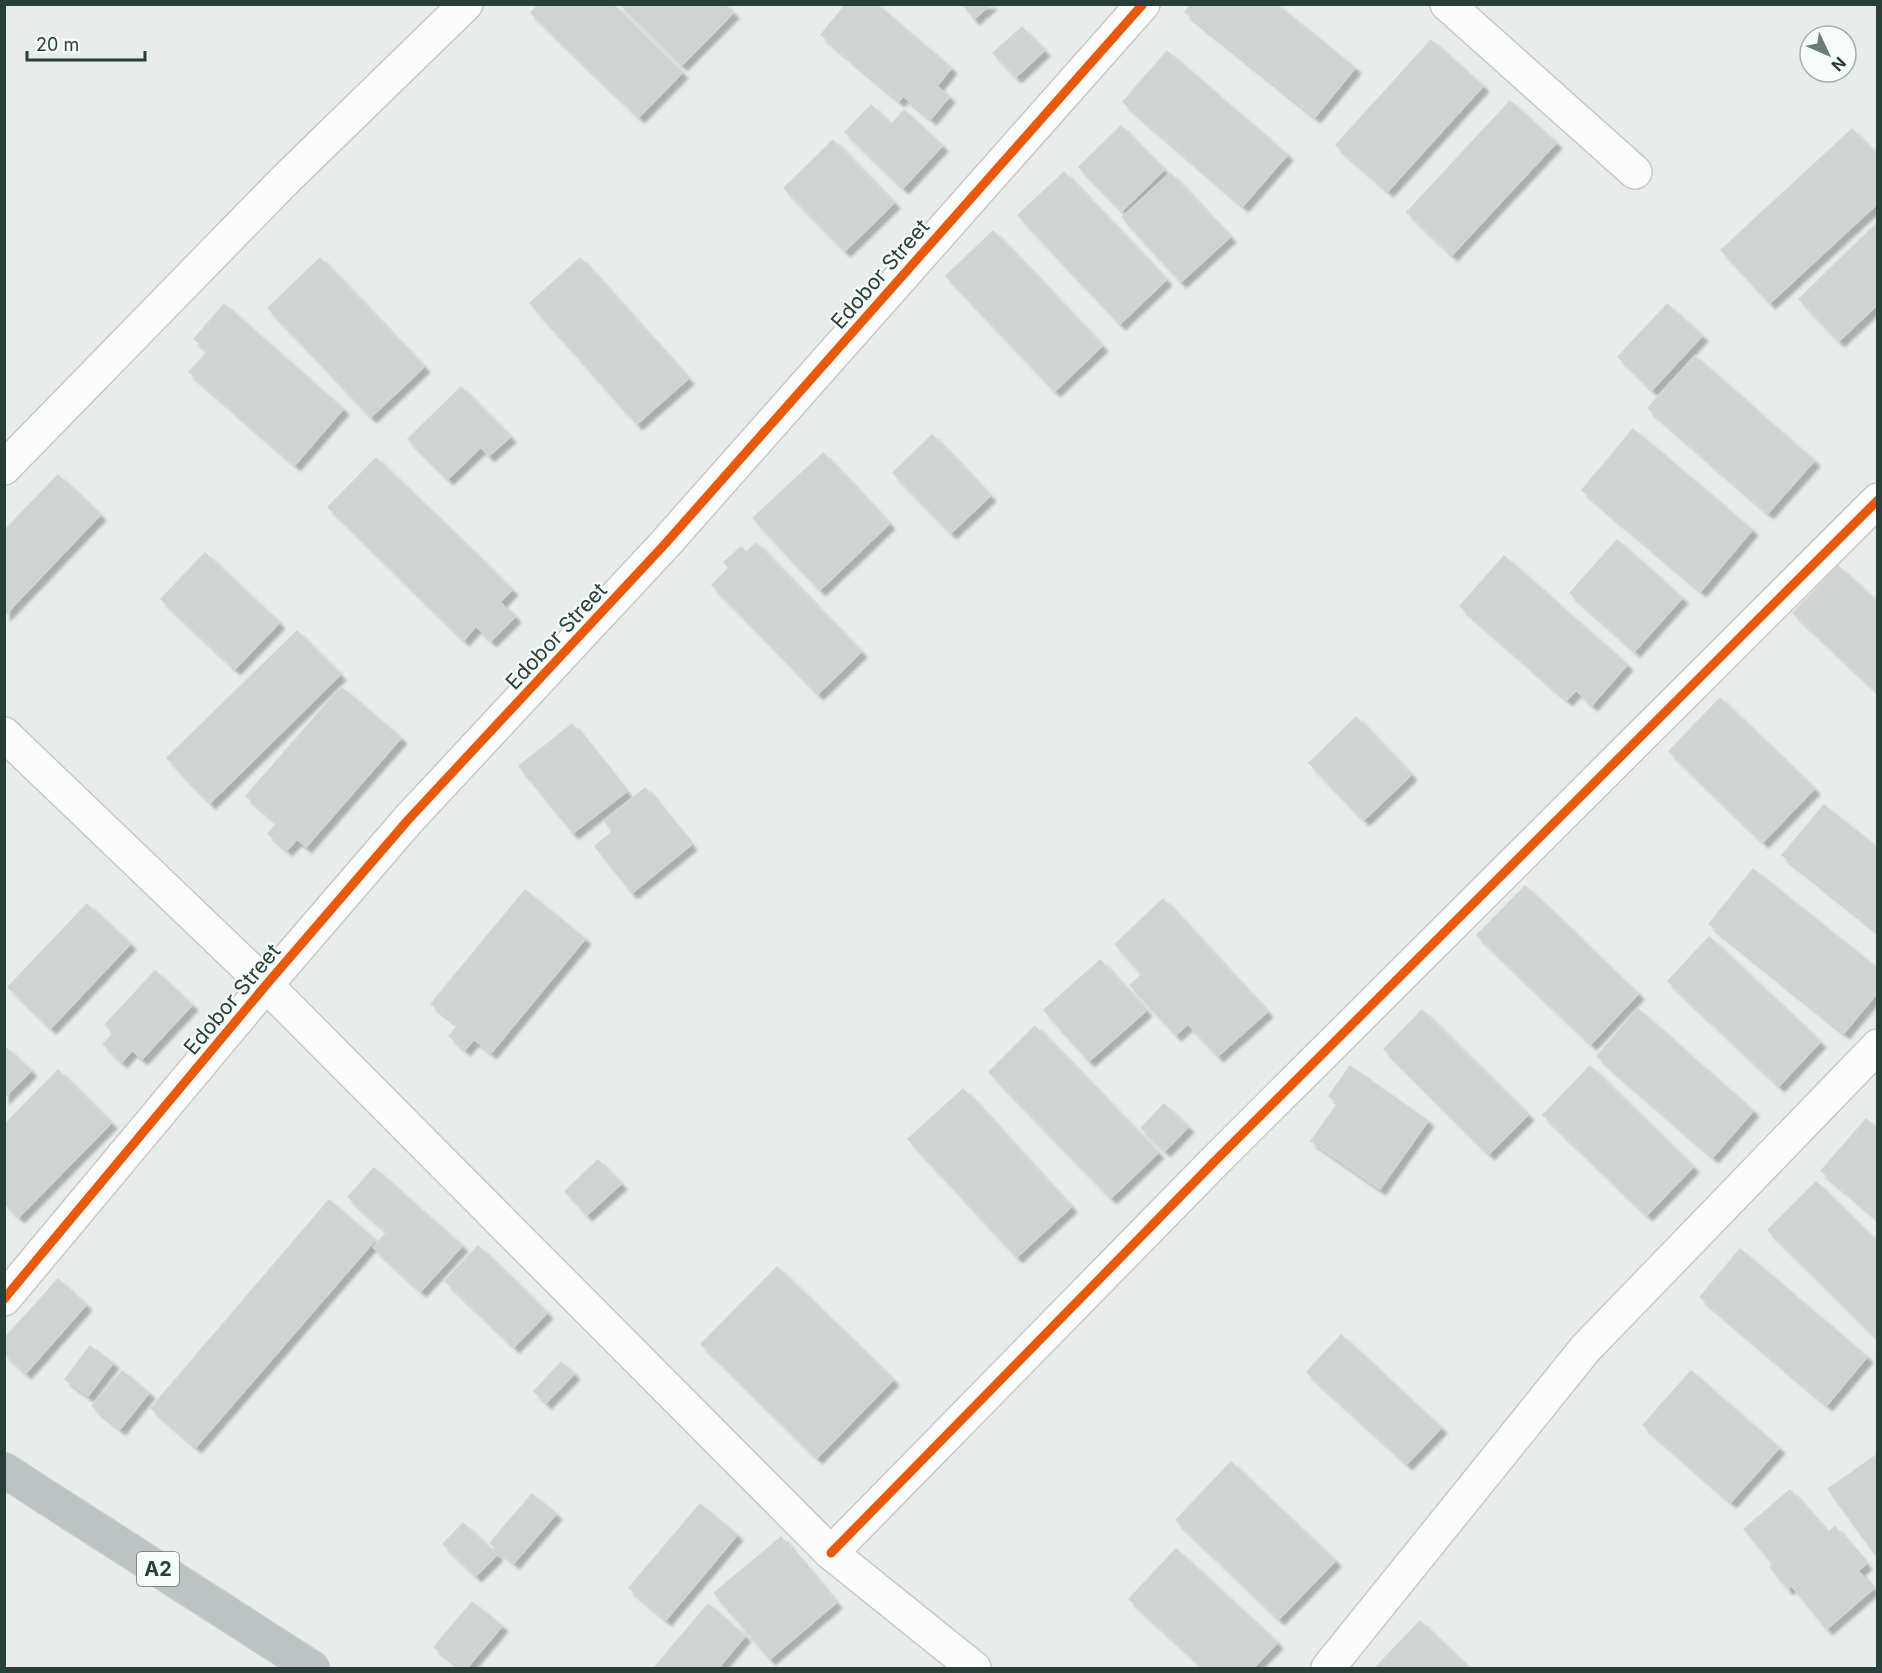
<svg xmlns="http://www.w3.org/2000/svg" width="1882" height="1673" font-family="Inter,sans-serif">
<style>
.building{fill:#cfd4d2;stroke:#d1d6d4;stroke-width:1.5;filter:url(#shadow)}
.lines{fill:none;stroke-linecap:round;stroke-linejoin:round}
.minor-casing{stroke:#c5cac8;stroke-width:36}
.highway-casing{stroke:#c3cbc8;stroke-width:36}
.minor{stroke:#fcfcfc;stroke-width:33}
.highway{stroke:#bdc3c2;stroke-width:33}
.cycleway-casing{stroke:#f7fbf9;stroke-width:13}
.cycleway{stroke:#e8590c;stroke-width:9}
.labels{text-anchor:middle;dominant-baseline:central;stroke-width:4.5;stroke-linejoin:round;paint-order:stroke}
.shield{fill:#f7fbf9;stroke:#657772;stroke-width:1.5}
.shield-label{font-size:20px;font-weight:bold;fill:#263f38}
.street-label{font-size:21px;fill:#263f38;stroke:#f7fbf9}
</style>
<defs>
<filter id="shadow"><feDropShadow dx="5.5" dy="5.5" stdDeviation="1.5" flood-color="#0004"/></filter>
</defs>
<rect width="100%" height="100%" fill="#e8edeb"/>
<path class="building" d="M539 4H612L682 73 639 117 531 13Z
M620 4H724L733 13 682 65Z
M846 4H876L951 68 937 86 949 97 931 119 903 96 899 101 821 35Z
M963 4H991L974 19Z
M1191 4H1276L1355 68 1315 117 1185 12Z
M1022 27 1044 51 1016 77 993 53Z
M1431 40 1483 86 1388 191 1336 145Z
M1167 51 1287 155 1243 206 1123 102Z
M1510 101 1556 143 1452 255 1407 212Z
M871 105 891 125 904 110 942 146 903 188 845 132Z
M1121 126 1164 170 1122 211 1079 167Z
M1852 129 1878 157V203L1770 303 1721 250Z
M833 140 894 203 845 251 784 188Z
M1064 172 1166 280 1120 324 1018 215Z
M1170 173 1230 237 1181 282 1122 217Z
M1878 222V304L1839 341 1799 299Z
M993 231 1102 346 1055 391 946 276Z
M320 258 424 367 371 417 268 308Z
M580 258 688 379 637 424 530 303Z
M224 304 343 409 295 465 189 372 208 351 194 339Z
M1667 304 1702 336 1652 390 1618 357Z
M1695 356 1814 461 1768 513 1648 408Z
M461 387 510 437 489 456 481 447 448 479 408 439Z
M1633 429 1752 530 1701 591 1582 490Z
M932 435 990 496 951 533 893 473Z
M823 453 889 524 820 590 753 518Z
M376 458 512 590 500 602 515 617 491 641 476 626 464 640 328 507Z
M58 475 100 515 5 615 4 531Z
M1617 540 1682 598 1635 651 1570 593Z
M756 543 861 652 818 694 712 585 729 568 724 562 741 547 746 552Z
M205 553 279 623 235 669 161 599Z
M1504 556 1627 665 1592 705 1576 690 1567 700 1460 606Z
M1838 566 1878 603V692L1793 613Z
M297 631 340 675 210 803 167 758Z
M341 687 401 738 306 847 297 839 287 850 268 834 277 823 246 796Z
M1720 698 1814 789 1763 842 1669 751Z
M1356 717 1411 775 1364 820 1309 763Z
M572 724 626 792 573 833 519 766Z
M645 788 691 845 632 893 595 846 613 831 604 821Z
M1824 805 1878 848V932L1782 855Z
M1753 869 1878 969V992L1844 1033 1709 924Z
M1525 886 1638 994 1591 1044 1477 935Z
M525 890 585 939 491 1053 474 1039 465 1050 449 1036 458 1025 431 1004Z
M1163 899 1267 1012 1218 1056 1188 1024 1176 1035 1130 985 1142 974 1115 944Z
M87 904 130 944 51 1028 8 987Z
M1709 937 1820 1042 1779 1086 1668 981Z
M1100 960 1146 1011 1089 1061 1044 1010Z
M155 971 192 1005 142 1059 132 1050 122 1062 103 1044 114 1033 105 1025Z
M1638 1009 1753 1111 1713 1157 1597 1056Z
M1422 1010 1528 1115 1489 1154 1384 1049Z
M1035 1026 1158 1153 1111 1198 989 1072Z
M4 1046 31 1071 4 1098Z
M1350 1066 1428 1121 1380 1189 1311 1141 1338 1103 1329 1096Z
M1590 1066 1693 1167 1647 1215 1543 1115Z
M58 1070 111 1123 19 1217 4 1203V1125Z
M963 1089 1071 1207 1017 1257 908 1139Z
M1164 1104 1188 1127 1165 1151 1141 1128Z
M1866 1119 1878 1129V1219L1821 1171Z
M598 1160 621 1184 587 1215 565 1191Z
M374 1168 462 1246 421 1291 373 1247 387 1232 348 1197Z
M1816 1182 1878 1243 1876 1337 1768 1230Z
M329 1200 375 1240 196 1447 151 1408Z
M478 1246 547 1313 514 1347 445 1281Z
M1740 1249 1867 1357 1827 1405 1700 1297Z
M777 1267 893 1380 817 1458 701 1344Z
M58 1279 86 1305 26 1373 4 1353V1339Z
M1341 1335 1441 1428 1407 1464 1307 1372Z
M90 1346 113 1363 88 1396 65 1379Z
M561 1362 574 1374 546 1403 534 1391Z
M122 1371 149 1393 120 1429 92 1406Z
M1691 1371 1779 1448 1731 1502 1643 1425Z
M1878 1454V1558L1828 1489Z
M1231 1462 1335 1561 1279 1619 1176 1520Z
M1790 1490 1827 1533 1835 1527 1866 1564 1858 1571 1873 1589 1827 1629 1791 1585 1788 1589 1770 1567 1773 1564 1744 1529Z
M532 1494 556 1514 514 1563 490 1543Z
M700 1504 737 1535 666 1620 629 1588Z
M463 1523 497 1555 476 1576 443 1544Z
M781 1537 836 1603 770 1659 714 1593Z
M1176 1549 1277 1643 1253 1668H1204L1129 1599Z
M472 1602 502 1626 467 1668H461L434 1647Z
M708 1604 745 1636 720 1666 723 1668H654Z
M1420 1621 1468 1668H1375Z"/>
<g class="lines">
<g class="minor-casing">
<path id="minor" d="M1447 4 1635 172
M4 468 285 180 466 4
M4 734 266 985 831 1553 974 1668
M4 1299 266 985 408 820 665 544 1143 4
M831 1553 1215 1161 1878 500
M1328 1668 1586 1348 1878 1046"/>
</g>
<g class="highway-casing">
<path id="highway" d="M4 1470 312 1668"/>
</g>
<use href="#minor" class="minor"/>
<use href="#highway" class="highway"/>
<g class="cycleway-casing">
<path id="cycleway" d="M4 1299 266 985 408 820 665 544 1143 4
M831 1553 1215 1161 1878 500"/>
</g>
<use href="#cycleway" class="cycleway"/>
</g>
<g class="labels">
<rect class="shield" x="137" y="1552" width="42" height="34" rx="4.5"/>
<g class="shield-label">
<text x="158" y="1569">A2</text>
</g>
<g class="street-label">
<text transform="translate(880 274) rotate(-49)">Edobor Street</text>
<text transform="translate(556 636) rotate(-47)">Edobor Street</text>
<text transform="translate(232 999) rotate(-50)">Edobor Street</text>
</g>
</g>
<rect width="1882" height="1673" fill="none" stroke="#263f38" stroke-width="12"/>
<g transform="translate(1828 54) rotate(134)"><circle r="28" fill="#f7fbf9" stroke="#a3b0ac" stroke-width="1.5"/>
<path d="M0-4.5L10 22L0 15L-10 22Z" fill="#6a7c77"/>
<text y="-9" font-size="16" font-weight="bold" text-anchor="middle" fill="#263f38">N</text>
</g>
<path d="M27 51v9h118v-9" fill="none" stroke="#263f38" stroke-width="3"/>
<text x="36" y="51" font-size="18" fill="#263f38" stroke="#f7fbf9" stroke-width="4.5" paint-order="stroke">20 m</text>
</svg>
